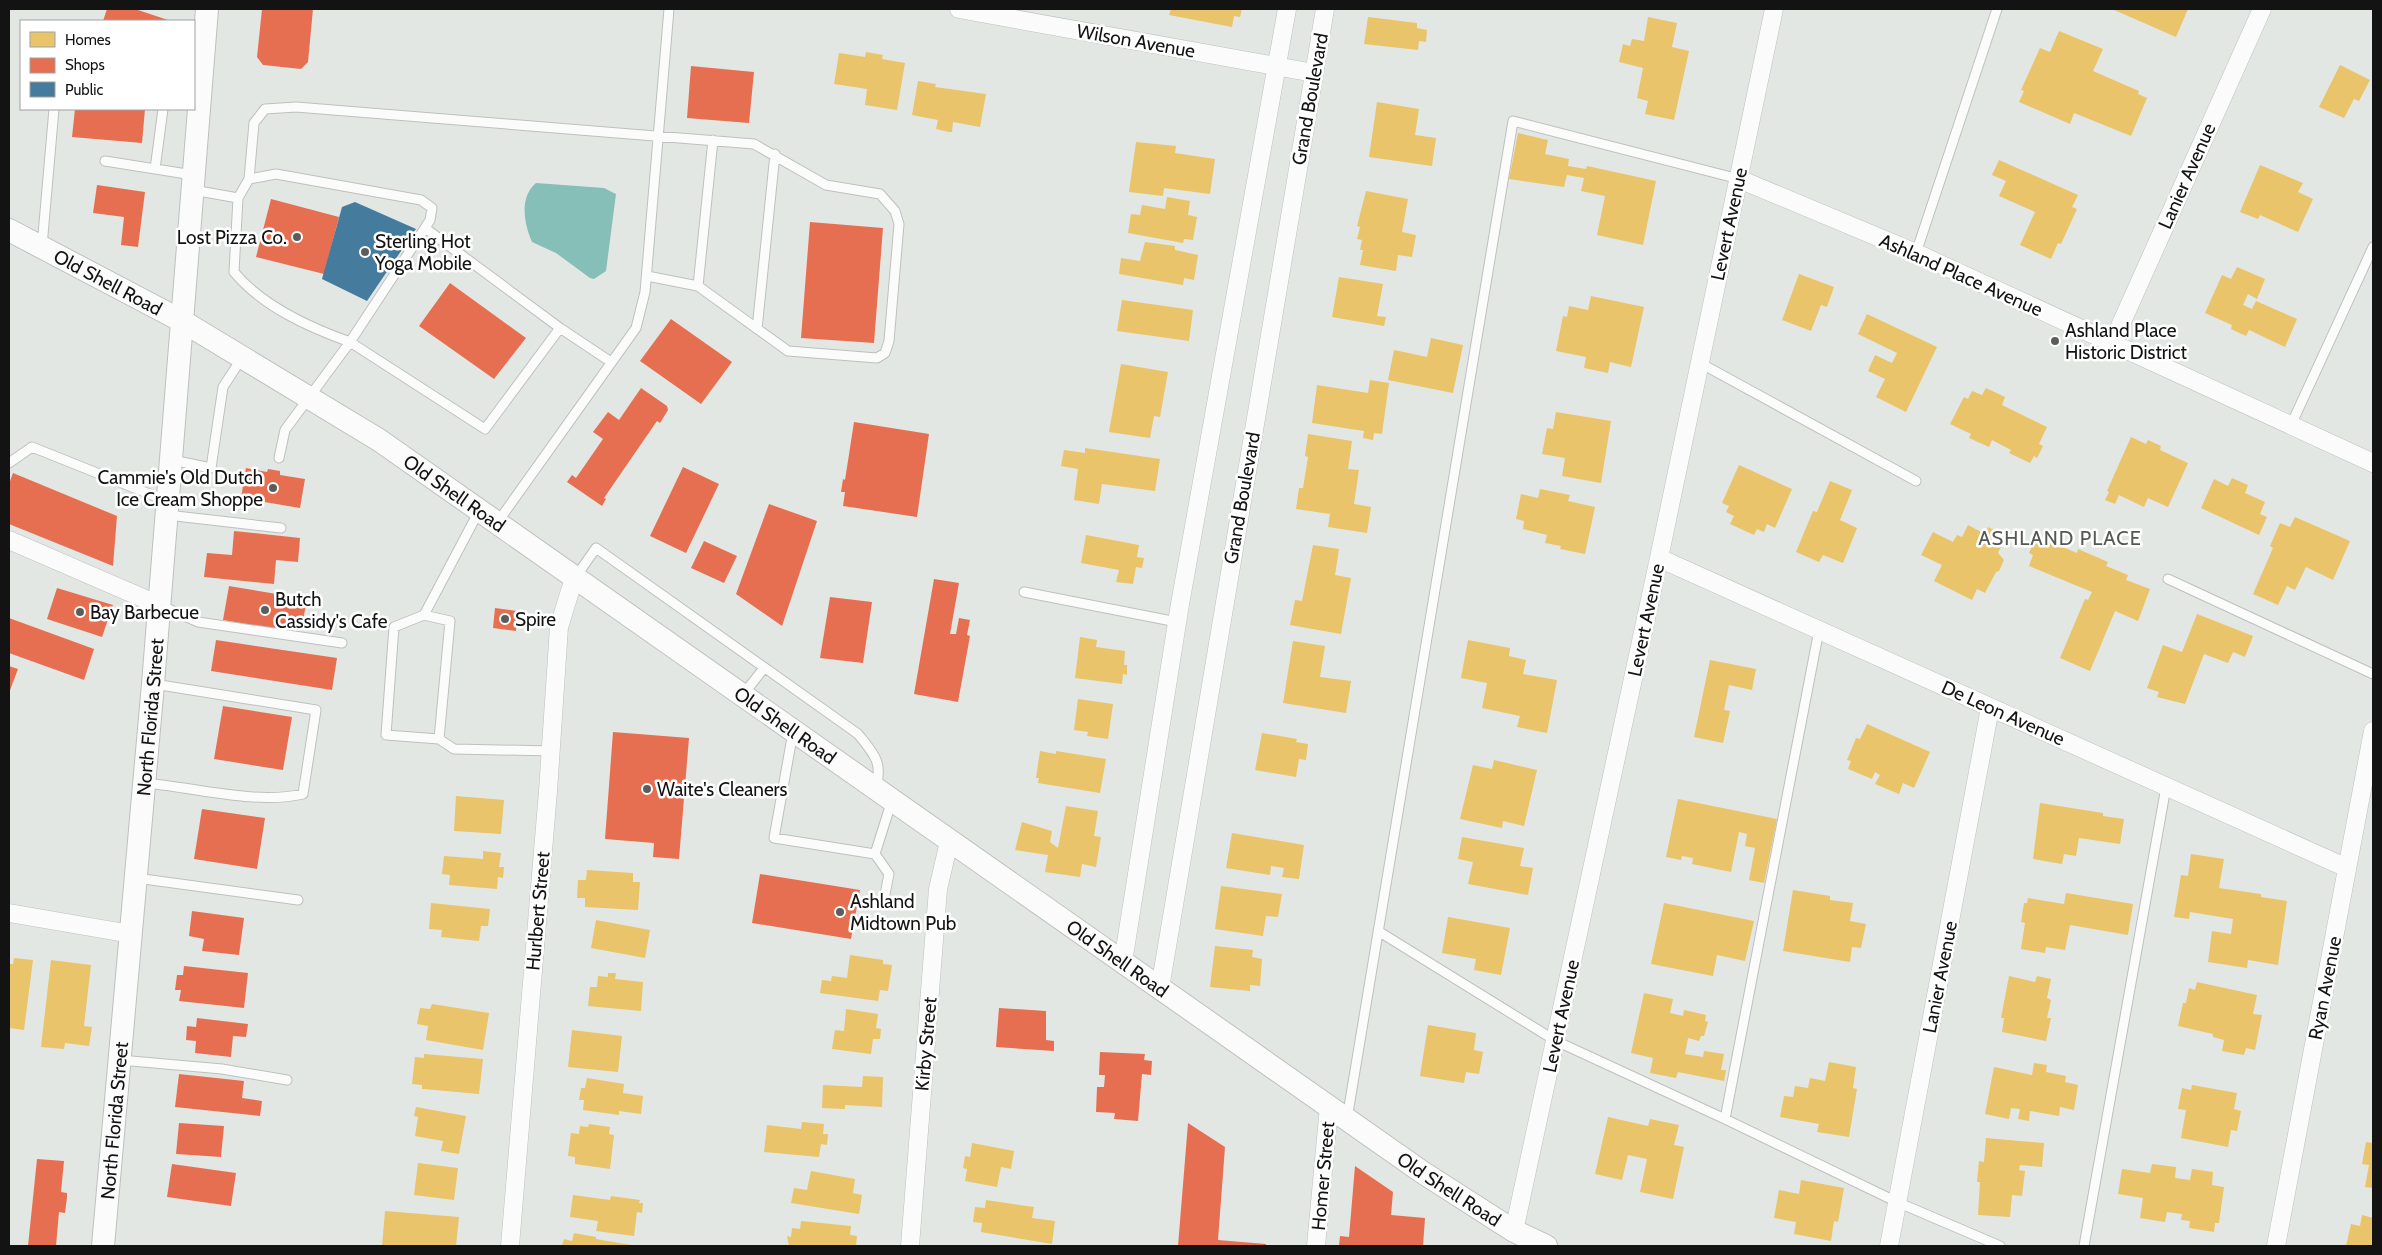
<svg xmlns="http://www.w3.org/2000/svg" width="2382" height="1255" font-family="Cabin,sans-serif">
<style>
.water{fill:#86beb8}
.homes{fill:#e9c46a}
.shops{fill:#e76f51}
.public{fill:#457b9d}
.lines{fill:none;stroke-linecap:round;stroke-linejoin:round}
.service-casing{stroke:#bec0be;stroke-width:11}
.minor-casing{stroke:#bec0be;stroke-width:19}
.tertiary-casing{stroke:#bec0be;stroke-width:24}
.service{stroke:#fbfbfb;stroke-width:9}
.minor{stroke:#fbfbfb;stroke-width:18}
.tertiary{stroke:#fbfbfb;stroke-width:22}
.poi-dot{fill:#5b5d5b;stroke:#fff;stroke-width:2}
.labels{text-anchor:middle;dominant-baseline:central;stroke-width:5;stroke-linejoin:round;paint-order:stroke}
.street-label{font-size:19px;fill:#121312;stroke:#fff}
.poi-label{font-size:19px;fill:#121312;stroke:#fff;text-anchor:start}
.neighbourhood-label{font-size:20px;letter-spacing:1px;fill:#545854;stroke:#fff}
</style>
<rect width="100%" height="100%" fill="#e3e7e3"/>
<path class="water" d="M536 183 604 188 616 194 606 271 594 279 590 278 556 253 532 242C524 224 519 197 536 183Z"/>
<path class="homes" d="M1171 9H1242L1240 17 1234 16 1232 27 1169 15Z
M2112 9H2188L2176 37Z
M1368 17 1417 23V28L1427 30 1426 42 1419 41 1418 50 1364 44Z
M1648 17 1677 23 1672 47 1689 51 1674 120 1645 114 1648 101 1637 98 1643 68 1619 62 1623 44 1630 46 1632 39 1644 41Z
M2059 31 2103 49 2093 71 2139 91 2138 94 2147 98 2131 136 2074 113 2070 124 2019 102 2024 91 2021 90 2040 48 2050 52Z
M866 52 883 55 882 59 905 63 897 110 865 105 867 89 834 84 839 53 865 57Z
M2340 65 2370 80 2359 101 2354 99 2344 118 2319 107Z
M918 81 936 84 935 87 986 94 980 127 953 122 952 132H949L936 129 938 120 912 115Z
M1377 102 1419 109 1415 135 1436 138 1432 166 1369 157Z
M1518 133 1548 140 1545 154 1569 159 1568 166 1586 169 1587 166 1656 181 1643 245 1597 235 1605 196 1581 191 1584 178 1567 175 1564 187 1509 179Z
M1136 142 1176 146 1175 153 1215 159 1210 194 1164 188 1163 196 1129 192Z
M1999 160 2078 195 2072 207 2077 209 2061 244 2058 243 2051 259 2020 245 2035 212 1999 196 2006 181 1992 175Z
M2260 165 2303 183 2298 192 2313 199 2298 232 2260 215 2258 219 2240 212Z
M1366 191 1408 199 1402 232 1416 235 1412 257 1398 255 1396 271 1360 265 1363 250H1360L1362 240 1357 239 1360 227 1357 226Z
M1167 197 1190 201 1188 215 1197 217 1193 240 1184 239 1183 243 1128 233 1131 214 1140 215 1142 205 1165 209Z
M1145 242 1175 246V250L1198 255 1194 280 1184 278 1183 285 1119 274 1121 258 1140 261Z
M2237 267 2265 279 2257 299 2248 294 2243 305 2252 309 2256 301 2297 319 2285 347 2249 330 2246 336 2231 329 2232 325 2205 313 2222 275 2231 279Z
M1799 274 1834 287 1827 307 1821 305 1811 331 1782 320Z
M1339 277 1383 284 1377 316 1386 317 1384 326 1332 317Z
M1591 296 1644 307 1631 367 1610 362 1608 373 1584 368 1586 357 1556 351 1563 316 1567 317 1569 306 1588 310Z
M1122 300 1193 310 1189 341 1117 331Z
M1867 314 1937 347 1906 412 1876 397 1885 379 1868 371 1875 355 1892 363 1897 353 1858 334Z
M1431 338 1463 345 1453 393 1388 380 1394 350 1427 357Z
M1121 364 1168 372 1160 417 1154 416 1150 438 1109 432Z
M1370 380 1389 383 1382 434 1374 433 1373 440 1363 438 1364 431 1312 423 1317 385 1368 393Z
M1986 388 2005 397 2002 405 2047 427 2039 444 2043 446 2037 458 2034 456 2030 463 2009 453 2011 450 1992 440 1989 447 1969 438 1971 434 1950 424 1964 397 1968 399 1972 391 1982 395Z
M1556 412 1611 421 1601 483 1562 476 1565 458 1542 454 1547 428 1553 429Z
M1308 434 1352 441 1348 469 1359 470 1354 504 1371 507 1367 533 1328 527 1330 514 1296 509 1299 488H1303L1308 457 1305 456Z
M2131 437 2146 444 2148 440 2161 446 2160 450 2188 463 2168 507 2148 498 2144 507 2119 495 2115 504 2105 500 2109 492 2107 491Z
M1085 448 1160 459 1155 491 1102 484 1099 504 1074 500 1078 469 1061 466 1064 450 1085 453Z
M1739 465 1792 489 1775 528 1767 524 1764 532 1757 529 1754 535 1730 524 1734 516 1726 512 1729 506 1722 503Z
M2232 478 2248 485 2245 493 2265 502 2260 514 2267 517 2259 535 2201 508 2214 479 2228 486Z
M1830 481 1852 490 1840 520 1857 528 1843 563 1823 555 1819 562 1796 552 1813 511 1817 512Z
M1540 489 1570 495 1568 501 1595 507 1585 554 1560 549 1561 546 1545 543 1547 535 1523 529 1524 521 1516 519 1521 494 1538 498Z
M2295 517 2350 541 2333 580 2306 567 2295 590 2287 586 2278 605 2253 594 2273 548 2270 546 2280 523 2290 527Z
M1968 525 1985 534 1988 527 2006 536 1998 553 2004 560 1999 571 1996 572 1985 593 1977 589 1972 600 1934 581 1942 565 1921 555 1933 532 1953 542 1957 535 1962 537Z
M1086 535 1139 545 1137 557 1144 558 1142 568 1136 567 1133 584 1116 582 1119 570 1081 563Z
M2036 536 2077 553 2078 549 2108 562 2106 566 2128 575 2126 580 2150 589 2138 621 2115 611 2090 671 2060 658 2085 599 2088 600 2092 592 2029 566 2033 555 2029 553Z
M1313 545 1339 549 1335 575 1351 578 1341 634 1290 625 1295 600 1302 601Z
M2197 614 2253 636 2245 657 2233 652 2228 663 2204 654 2185 704 2157 697 2159 692 2147 688 2163 645 2182 652Z
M1080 637 1097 640 1096 647 1125 651 1124 665H1127V675L1123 674 1122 684 1075 678Z
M1468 640 1510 648 1509 656 1526 660 1523 674 1557 680 1547 733 1517 727 1520 716 1482 708 1487 683 1461 678Z
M1293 641 1325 646 1320 677 1351 681 1346 713 1283 703Z
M1710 660 1756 669 1752 690 1729 685 1724 710 1730 711 1723 743 1694 737Z
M1078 699 1113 704 1108 739 1087 736 1088 732 1074 730Z
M1867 724 1930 752 1914 788 1903 783 1899 794 1875 784 1880 775 1875 772 1872 779 1848 769 1851 761 1847 760 1856 738 1860 739Z
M1262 733 1297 739 1296 742 1308 744 1306 760 1299 759 1296 777 1255 770Z
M1040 751 1056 754V751L1106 759 1100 793 1038 783 1039 778H1036Z
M1494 760 1537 770 1524 826 1503 821 1502 828 1460 819 1473 765 1492 769Z
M456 796 504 800 501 834 454 831Z
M1678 799 1777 819 1764 883 1749 880 1755 848 1745 846 1747 834 1739 832 1731 872 1692 864 1693 858 1682 856 1681 860 1666 857Z
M2040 803 2103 813V816L2124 819 2120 844 2079 838 2076 856 2064 854 2062 864 2033 859Z
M1066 806 1098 811 1094 836 1101 837 1096 867 1082 864 1080 877 1045 872 1048 855 1015 850 1022 822 1052 831 1050 842 1058 848Z
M1232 833 1304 845 1299 879 1282 877 1284 868 1271 866 1270 875 1226 868Z
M1462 837 1524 848 1520 866 1533 868 1528 895 1468 884 1473 862 1458 859Z
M483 851 501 853 499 867H504L503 878 498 877 497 889 449 885 450 875 442 874 444 856 483 859Z
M2191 854 2224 859 2219 888 2261 894V897L2287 901 2278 965 2248 960 2247 968 2208 962 2212 931 2231 934 2233 919 2190 912 2189 919 2174 917 2181 875 2188 876Z
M587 870 633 873V882H640L638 910 585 907V898H577L578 880H586Z
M1221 886 1282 894 1278 917 1266 916 1263 936 1215 929Z
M1793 890 1830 896V900L1853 903 1850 921 1866 924 1861 948 1852 947 1850 962 1783 951Z
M2066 893 2133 904 2128 935 2070 925 2065 950 2046 947 2045 953 2021 949 2025 923 2021 922 2024 903H2027L2028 898 2064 904Z
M431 903 490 909 488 926H481L479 941 441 937 442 930 429 929Z
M1664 903 1754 921 1745 961 1717 955 1713 976 1651 964Z
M1448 917 1510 928 1501 975 1474 970 1476 959 1442 953Z
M596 920 650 930 645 958 591 948Z
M1215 946 1253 950 1252 957 1262 959 1260 986 1250 985V991L1210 987Z
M850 955 883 960V964L892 965 888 991 880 990 878 1001 820 993 822 980 831 981 832 976 847 978Z
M14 958 33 960 24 1030 9 1028V964H13Z
M51 960 91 965 84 1026 92 1027 89 1046 65 1043 64 1049 41 1047Z
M608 973H616L615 979 643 982 641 1011 588 1006 590 987H597L598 976 608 977Z
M2009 976 2035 982 2037 976 2051 979 2047 998 2051 1000 2047 1018H2051L2046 1041 2002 1032 2004 1018H2001Z
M2197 982 2257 995 2253 1014 2262 1015 2255 1050 2246 1048 2244 1055 2222 1051 2224 1040 2213 1037V1034L2178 1026 2183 1003H2186L2189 988 2195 990Z
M1644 993 1673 999 1670 1013 1683 1016 1684 1010 1706 1015 1705 1021 1708 1022 1704 1036H1701L1699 1041 1688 1038 1685 1054 1703 1057 1704 1051 1724 1054 1721 1070H1726L1724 1081 1678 1072 1676 1078 1650 1073 1653 1058 1631 1053Z
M432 1004 489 1013 483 1050 426 1040 428 1026 417 1024 420 1008 430 1009Z
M846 1009 878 1014 876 1028 881 1029 880 1039H873L871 1054 832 1049 835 1030 844 1031Z
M1428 1025 1476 1033 1474 1050 1483 1052 1479 1074 1466 1072 1464 1083 1420 1076Z
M572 1030 622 1036 618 1072 568 1067Z
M424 1054 483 1059 479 1094 424 1089H422V1085L412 1084 415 1057 424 1058Z
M1829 1062 1856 1067 1853 1088 1857 1089 1849 1137 1817 1132 1819 1124 1780 1117 1784 1096 1793 1097 1795 1086 1808 1088 1810 1078 1825 1081Z
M2034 1063 2047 1065 2046 1072 2066 1076 2065 1082 2078 1085 2074 1110 2060 1107 2059 1116 2030 1111 2029 1121 2018 1119 2020 1109 2011 1108 2009 1119 1985 1114 1994 1067 2032 1075Z
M863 1076 883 1077 882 1107 845 1105V1109L822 1108 823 1085 862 1087Z
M587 1078 624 1084 623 1093 643 1096 641 1114 619 1111V1115L583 1110 584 1100H579L581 1088H585Z
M2192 1085 2237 1093 2234 1109 2241 1111 2237 1131 2231 1130 2228 1147 2181 1138 2186 1110 2178 1109 2182 1088 2191 1090Z
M416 1107 466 1116 459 1154 441 1151 443 1141 415 1136 418 1117 414 1116Z
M1608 1117 1648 1126 1650 1119 1679 1125 1674 1145 1684 1147 1673 1199 1640 1192 1647 1159 1628 1155 1622 1180 1595 1174Z
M802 1122 824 1124 823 1134H828L827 1145 821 1144 819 1157 764 1152 767 1125 801 1129Z
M589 1124 610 1127 609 1134 614 1135 610 1169 575 1164V1157L568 1156 571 1133 579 1134 580 1126 588 1127Z
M1986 1138 2044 1143 2042 1167 2020 1165 2019 1170 2025 1171 2022 1196 2012 1195 2010 1217 1978 1215 1980 1182H1977L1979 1161 1984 1162Z
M2366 1142 2373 1143V1188L2365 1187 2369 1165 2362 1164Z
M972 1143 1014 1151 1011 1169 1001 1167 997 1187 965 1181 967 1169 963 1168 965 1156 970 1157Z
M418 1163 458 1168 454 1200 414 1195Z
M2152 1164 2176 1167 2175 1178 2190 1180 2192 1169 2213 1172 2212 1185 2224 1187 2219 1223H2215L2214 1232 2189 1228 2190 1221 2181 1220 2182 1214 2167 1212 2165 1222 2140 1218 2143 1198 2118 1194 2122 1169 2150 1173Z
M811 1171 855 1179 853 1193 862 1195 859 1214 791 1203 794 1188 807 1190Z
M1801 1180 1844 1188 1838 1222 1834 1221 1831 1241 1794 1234 1796 1222 1774 1218 1779 1190 1799 1194Z
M573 1195 610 1200 611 1196 640 1200 639 1203H643L642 1213 637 1212 634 1236 596 1231 598 1221 570 1217Z
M986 1200 1034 1207 1032 1218 1055 1221 1052 1244 981 1232 982 1223 973 1222 975 1207 985 1208Z
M385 1211 459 1217 456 1246H382Z
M2362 1215 2373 1218V1246H2346L2351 1224 2360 1226Z
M801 1221 851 1226 850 1235 857 1236 856 1246H789L787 1236 791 1237 792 1228 800 1229Z
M574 1233 596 1237V1239L637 1246H562L564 1239 572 1241Z"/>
<path class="shops" d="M107 9H135L171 21H103Z
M262 9H313L308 62 301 69 263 65 257 57Z
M691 66 754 72 749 123 687 118Z
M75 109H145L142 143 72 137Z
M97 185 145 192 138 247 121 245 124 217 93 213Z
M271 199 339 217 324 274 256 257Z
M810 222 883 228 874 343 801 338Z
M450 283 526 338 494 379 419 326Z
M671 319 732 362 701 404 640 361Z
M641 388 667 406 668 410 660 423 657 421 604 498 606 499 602 506 567 482 572 475 576 478 603 439 593 432 608 412 619 420Z
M854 422 929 434 917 517 843 506 845 492H841L843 479 845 480Z
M683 467 719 484 686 553 650 536Z
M246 468 267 472 268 469 280 471V475L305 479 300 508 241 498Z
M13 473 117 516 113 566 9 524V484Z
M769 504 817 521 782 626 736 594Z
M234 531 300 538 298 562 276 560 274 584 204 577 207 553 232 555Z
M704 541 737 556 724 583 691 568Z
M934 579 959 583 950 634H956L959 618 970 620 967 635 970 636 958 702 914 694Z
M229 586 307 599 302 626 292 625 291 632 223 620Z
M57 588 113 605 102 637 47 619Z
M830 597 872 602 863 663 820 658Z
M495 608 517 611 516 631 493 628Z
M9 618 94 649 84 680 9 653Z
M216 640 337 658 332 690 211 671Z
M9 666 18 669 9 693Z
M223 706 292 717 283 770 214 759Z
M613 732 689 738 679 859 653 857 654 843 605 839Z
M202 809 265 818 257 869 194 859Z
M760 874 860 890 851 939 752 923Z
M192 911 244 918 239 955 202 951 204 939 189 936Z
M184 966 248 973 244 1008 179 1001 181 990H175L177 975H183Z
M999 1008 1046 1011V1040L1054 1041V1051L996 1047Z
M197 1018 248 1024 246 1037 233 1036 231 1057 195 1053 196 1041 186 1040 187 1026 196 1027Z
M1100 1052 1145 1054 1144 1060 1152 1061 1151 1075 1142 1074 1138 1121 1114 1119 1115 1113 1096 1112 1097 1087H1104L1105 1075H1099Z
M179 1074 244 1081 242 1098 262 1101 260 1116 175 1107Z
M179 1123 224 1126 221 1157 176 1154Z
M1188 1123 1225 1147 1218 1240 1266 1244V1246H1178Z
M37 1159 64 1161 61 1192 67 1193V1197L65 1213 59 1212 56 1246H28Z
M172 1164 236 1173 231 1206 167 1197Z
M1355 1166 1393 1192 1391 1215 1425 1218 1423 1246H1339L1340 1236 1349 1237Z"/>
<path class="public" d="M355 202 416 229 367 301 322 279 342 207Z"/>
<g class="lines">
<g class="service-casing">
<path id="service" d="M105 161 193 175
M155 169 163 109
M249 179 254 123 265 109 296 107 754 144 826 185 880 194 895 211 899 224 889 341 885 353 877 358 788 351 698 286 647 276
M193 190 238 198 234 272C262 306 308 327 350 342L425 228
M238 198 249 179 276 174 421 200 432 208 430 220 425 228 560 328
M42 246 54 109
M1916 253 1997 9
M698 286 713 140
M757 329 775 154
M1700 363 1916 481
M2291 425 2373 247
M279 458 285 430 350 342 485 429 560 328 611 362
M172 460 211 468 223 387 242 358
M9 463 32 447 167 501
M167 515 281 528
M497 523 636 328 645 292 669 9
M575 578 596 548 858 734C874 754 883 762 876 788
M2168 579 2373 674
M1024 592 1177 622
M160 605 198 622 342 643
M424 615 450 621 439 739 386 735 394 627 424 615 479 511
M742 696 764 668
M793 732 774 838 875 854 892 800
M439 739 454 749 551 751
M144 783C194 787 255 805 303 794L316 710 154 684
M875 854 889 874 883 904
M136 878 298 900
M1378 931 1556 1041 1725 1119 1897 1202 2000 1246
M120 1060 222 1069 287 1080
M1347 1119 1513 121 1739 179
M1725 1119 1819 630
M2084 1246 2166 787"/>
</g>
<g class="minor-casing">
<path id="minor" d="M959 9 1314 73
M1739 179 1916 253 2373 463
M2112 344 2262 9
M9 540 159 605
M1659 558 2347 868
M9 913 131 934
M1123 962 1180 604 1287 9
M1160 988 1325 9
M1514 1231 1659 558 1774 9
M510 1246 548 791 559 627 574 578
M910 1246 938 889 949 842
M1316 1246 1329 1106
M1889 1246 1990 708
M2276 1246 2373 731"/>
</g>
<g class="tertiary-casing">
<g id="tertiary">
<path id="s1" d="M9 230 182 321 379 440 1422 1172 1514 1231 1546 1246"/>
<path id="s2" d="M103 1246 153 684 207 9"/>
</g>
</g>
<use href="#service" class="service"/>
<use href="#minor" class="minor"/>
<use href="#tertiary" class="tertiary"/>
</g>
<g class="poi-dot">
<circle cx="297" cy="237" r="5"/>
<circle cx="365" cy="252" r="5"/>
<circle cx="2055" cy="341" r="5"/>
<circle cx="273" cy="488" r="5"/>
<circle cx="265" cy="610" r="5"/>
<circle cx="80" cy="612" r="5"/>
<circle cx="505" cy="619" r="5"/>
<circle cx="647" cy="789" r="5"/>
<circle cx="840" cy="912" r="5"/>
</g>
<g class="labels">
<g class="street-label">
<text transform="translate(1136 41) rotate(10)">Wilson Avenue</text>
<text transform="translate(1310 99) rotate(-80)">Grand Boulevard</text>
<text transform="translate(2187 176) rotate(-66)">Lanier Avenue</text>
<text transform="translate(1729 224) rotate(-78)">Levert Avenue</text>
<text transform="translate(1961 275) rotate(24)">Ashland Place Avenue</text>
<text stroke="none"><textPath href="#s1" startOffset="112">Old Shell Road</textPath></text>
<text stroke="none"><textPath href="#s1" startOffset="518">Old Shell Road</textPath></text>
<text transform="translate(1242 498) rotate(-80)">Grand Boulevard</text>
<text transform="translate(1646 620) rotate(-78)">Levert Avenue</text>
<text transform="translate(2003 713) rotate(24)">De Leon Avenue</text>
<text stroke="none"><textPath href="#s2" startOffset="531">North Florida Street</textPath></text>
<text stroke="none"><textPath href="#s1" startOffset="922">Old Shell Road</textPath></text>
<text transform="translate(538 911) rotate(-85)">Hurlbert Street</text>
<text stroke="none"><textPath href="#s1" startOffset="1328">Old Shell Road</textPath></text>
<text transform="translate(1940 977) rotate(-79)">Lanier Avenue</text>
<text transform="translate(2325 988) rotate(-79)">Ryan Avenue</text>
<text transform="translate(1561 1016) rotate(-78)">Levert Avenue</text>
<text transform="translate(926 1044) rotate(-85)">Kirby Street</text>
<text stroke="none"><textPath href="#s2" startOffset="126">North Florida Street</textPath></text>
<text transform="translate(1323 1176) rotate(-85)">Homer Street</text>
<text stroke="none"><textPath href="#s1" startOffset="1732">Old Shell Road</textPath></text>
</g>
<g class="poi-label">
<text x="287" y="237" text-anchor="end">Lost Pizza Co.</text>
<text x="375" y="241">Sterling Hot<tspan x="375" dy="22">Yoga Mobile</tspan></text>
<text x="2065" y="330">Ashland Place<tspan x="2065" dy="22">Historic District</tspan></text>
<text x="263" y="477" text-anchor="end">Cammie's Old Dutch<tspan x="263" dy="22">Ice Cream Shoppe</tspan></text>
<text x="275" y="599">Butch<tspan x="275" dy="22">Cassidy's Cafe</tspan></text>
<text x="90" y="612">Bay Barbecue</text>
<text x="515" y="619">Spire</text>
<text x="657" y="789">Waite's Cleaners</text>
<text x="850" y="901">Ashland<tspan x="850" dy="22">Midtown Pub</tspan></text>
</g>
<g class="neighbourhood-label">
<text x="2060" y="538">ASHLAND PLACE</text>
</g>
</g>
<rect width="2382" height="1255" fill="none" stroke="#121312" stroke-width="20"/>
<rect x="20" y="20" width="175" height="90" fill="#ffffff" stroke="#a0a1a0"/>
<rect x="30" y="32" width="25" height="15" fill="#e9c46a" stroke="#a0a1a0"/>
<text x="65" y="45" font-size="15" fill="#121312">Homes</text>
<rect x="30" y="58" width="25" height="15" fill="#e76f51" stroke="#a0a1a0"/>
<text x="65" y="70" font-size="15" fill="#121312">Shops</text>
<rect x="30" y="82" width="25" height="15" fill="#457b9d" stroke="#a0a1a0"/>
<text x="65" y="95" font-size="15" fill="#121312">Public</text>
</svg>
